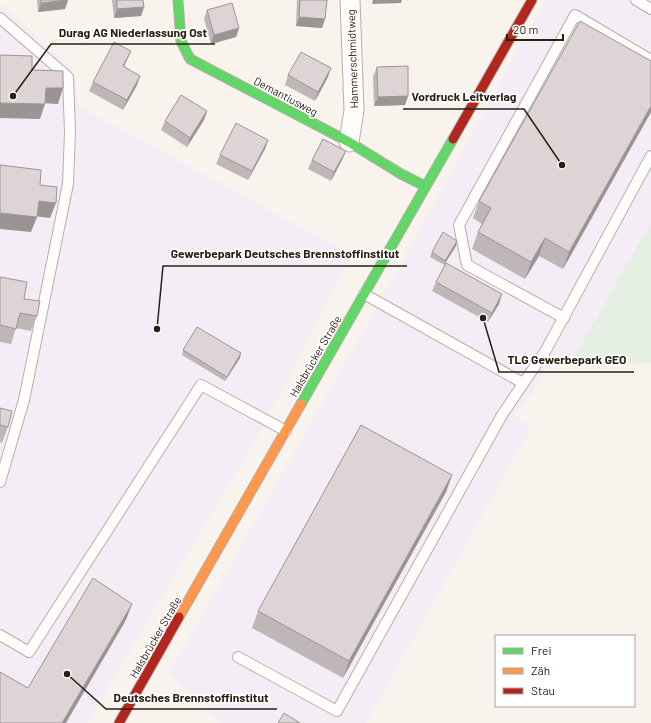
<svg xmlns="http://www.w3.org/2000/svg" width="651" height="723" font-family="Barlow,sans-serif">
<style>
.commercial{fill:#f4edf6}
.green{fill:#e5efe3}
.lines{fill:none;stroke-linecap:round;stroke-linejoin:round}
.lane-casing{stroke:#b5afa7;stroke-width:12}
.street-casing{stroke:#b5afa7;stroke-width:21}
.fast-casing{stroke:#b5afa7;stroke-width:11}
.slow-casing{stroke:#b5afa7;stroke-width:11}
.jam-casing{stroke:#b5afa7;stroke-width:11}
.lane{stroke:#fefdfc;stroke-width:10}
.street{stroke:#fefdfc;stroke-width:19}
.fast{stroke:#63d668;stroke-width:9}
.slow{stroke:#ff974d;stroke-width:9}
.jam{stroke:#b3261e;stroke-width:9}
.wall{fill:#bfb6b7}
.shaded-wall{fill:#9b9495}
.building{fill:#ded4d5;stroke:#9b9495}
.labels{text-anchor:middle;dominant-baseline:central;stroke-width:3.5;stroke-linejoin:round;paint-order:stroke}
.street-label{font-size:11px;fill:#282014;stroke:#fff}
.leader{fill:none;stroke:#282014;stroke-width:1.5}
.callout-dot{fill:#282014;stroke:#fff;stroke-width:1.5}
.callout-label{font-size:12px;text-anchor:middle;font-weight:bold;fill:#282014;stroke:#fff;stroke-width:3.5;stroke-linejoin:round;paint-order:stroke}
</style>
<rect width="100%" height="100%" fill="#f9f3ed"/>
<path class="commercial" d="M545 0H651V222L569 366 549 365 532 394 515 415 531 428 366 723H221L169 674 397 271Z
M0 3 73 69 79 106 352 255 258 436 87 723H0Z"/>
<path class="green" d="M651 222V363L569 366Z"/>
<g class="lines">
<g class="lane-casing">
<path id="lane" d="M636 0 651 9
M0 18 68 77 70 132 68 184 24 400 0 482
M364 294 523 383
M564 318 467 265 459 225 575 15 651 60
M0 635 29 652 201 385 286 431
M238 657 337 711 502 415 546 350 651 156"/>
</g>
<g class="street-casing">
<path id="street" d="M349 142 354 110 350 0"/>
</g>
<g class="fast-casing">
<path id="fast" d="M178 0 181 41 190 59 349 142 401 174 425 186
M301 404 453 139"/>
</g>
<g class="slow-casing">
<path id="slow" d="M179 617 301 404"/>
</g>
<g class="jam-casing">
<path id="jam" d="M453 139 532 0
M119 723 179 617"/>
</g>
<use href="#lane" class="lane"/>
<use href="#street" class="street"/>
<use href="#fast" class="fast"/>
<use href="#slow" class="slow"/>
<use href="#jam" class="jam"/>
</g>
<path class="wall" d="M37 0H68L65 9 38 12Z
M112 0H143L144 7 141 16 114 18Z
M297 0H327L325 19 322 28 296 26Z
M207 10 239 28 236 37 211 44 204 19Z
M131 51 127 60 124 67 140 76 137 85 123 110 89 91 93 82Z
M651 61V112L563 269 539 256 525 279 472 249 478 232 482 224 473 218 479 201Z
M377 67 408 96 405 105 374 106 373 76Z
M288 75 328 77 315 101 285 85Z
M207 111 204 120 187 147 161 130 165 121Z
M268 140 265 149 248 180 216 164 220 155Z
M346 151 342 160 331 181 308 169 312 160Z
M456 246 444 265 430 257 432 252Z
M0 277 24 299 37 316 31 331 16 328 11 344 0 342Z
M436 282 499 304 488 322 432 291Z
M183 350 240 358 225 381 182 355Z
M0 408 8 427 2 443 0 442Z
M452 475 446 492 343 678 252 628 258 611Z"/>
<path class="shaded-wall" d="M68 0 65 9 38 12 41 3Z
M373 0H402L401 3 372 4Z
M144 7 141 16 114 18 117 9Z
M299 17 325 19 322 28 296 26Z
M239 28 236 37 211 44 214 35Z
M131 51 127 60 119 75 123 66Z
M331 68 328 77 315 101 318 92Z
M140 76 137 85 123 110 127 100Z
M46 88H63L58 104 41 103Z
M408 96 405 105 374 106 378 97Z
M0 103 45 104 40 119 0 118Z
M651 106V112L563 269 569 252Z
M207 111 204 120 187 147 190 138Z
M268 140 265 149 248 180 252 171Z
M346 151 342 160 331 181 334 172Z
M39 201 56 203 50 218 34 216Z
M0 213 37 217 31 232 0 229Z
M545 238 539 256 525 279 531 262Z
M457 241 456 246 444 265 445 261Z
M502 294 499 304 488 322 492 313Z
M241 353 240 358 225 381 227 377Z
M452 475 446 492 343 678 349 661Z
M132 604 126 620 66 723H62Z"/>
<path class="building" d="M41 0H68L41 3Z
M117 0H143L144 7 117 9Z
M300 0H327L325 19 299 17Z
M232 3 239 28 214 35 207 10Z
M580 21 651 61V106L569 252 545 238 531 262 478 232 491 208 479 201Z
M114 42 131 51 123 66 140 76 127 100 93 82Z
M301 52 331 68 318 92 288 75Z
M0 55 32 56V70L63 71V88H46L45 104 0 103Z
M408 66V96L378 97 377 67Z
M181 95 207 111 190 138 165 121Z
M236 123 268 140 252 171 220 155Z
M323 139 346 151 334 172 312 160Z
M0 165 41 170 40 185 57 187 56 203 39 201 37 217 0 213Z
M443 232 457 241 445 261 432 252Z
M446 263 502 294 492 313 436 282Z
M0 277 27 282 24 299 40 301 37 316 20 313 16 329 0 325Z
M197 327 241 353 227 377 183 350Z
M0 408 12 411 8 427 0 425Z
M361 425 452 475 349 661 258 611Z
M93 578 132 604 62 723H0V672L28 688Z
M284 713 300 723H278Z"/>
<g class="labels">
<g class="street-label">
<text transform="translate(352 59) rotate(-92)">Hammerschmidtweg</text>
<text transform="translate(286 96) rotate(28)">Demantiusweg</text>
<text transform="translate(315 356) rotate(-60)">Halsbrücker Straße</text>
<text transform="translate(155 637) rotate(-60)">Halsbrücker Straße</text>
</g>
</g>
<path class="leader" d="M13 96L51 44H215M562 165L524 109H403M157 329L163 266H407M483 318L499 372H634M67 674L106 709H277"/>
<g class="callout-dot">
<circle cx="13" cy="96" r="4"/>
<circle cx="562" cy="165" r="4"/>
<circle cx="157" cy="329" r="4"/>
<circle cx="483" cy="318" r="4"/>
<circle cx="67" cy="674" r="4"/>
</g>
<g class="callout-label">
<text x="133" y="37">Durag AG Niederlassung Ost</text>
<text x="464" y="101">Vordruck Leitverlag</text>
<text x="285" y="258">Gewerbepark Deutsches Brennstoffinstitut</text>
<text x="567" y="364">TLG Gewerbepark GEO</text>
<text x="191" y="702">Deutsches Brennstoffinstitut</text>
</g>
<rect x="495" y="635" width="140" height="72" fill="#ffffff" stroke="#a9a6a1"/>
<rect x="503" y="648" width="20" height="6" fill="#63d668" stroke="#a9a6a1"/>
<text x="531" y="655" font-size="12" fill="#282014">Frei</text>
<rect x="503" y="668" width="20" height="6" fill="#ff974d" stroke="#a9a6a1"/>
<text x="531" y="675" font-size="12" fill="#282014">Zäh</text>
<rect x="503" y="688" width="20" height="6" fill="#b3261e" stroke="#a9a6a1"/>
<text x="531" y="695" font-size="12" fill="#282014">Stau</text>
<path d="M507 34v6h56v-6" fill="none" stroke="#282014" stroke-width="2"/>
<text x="513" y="34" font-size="12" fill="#282014" stroke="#ffffff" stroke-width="3" paint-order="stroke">20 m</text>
</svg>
